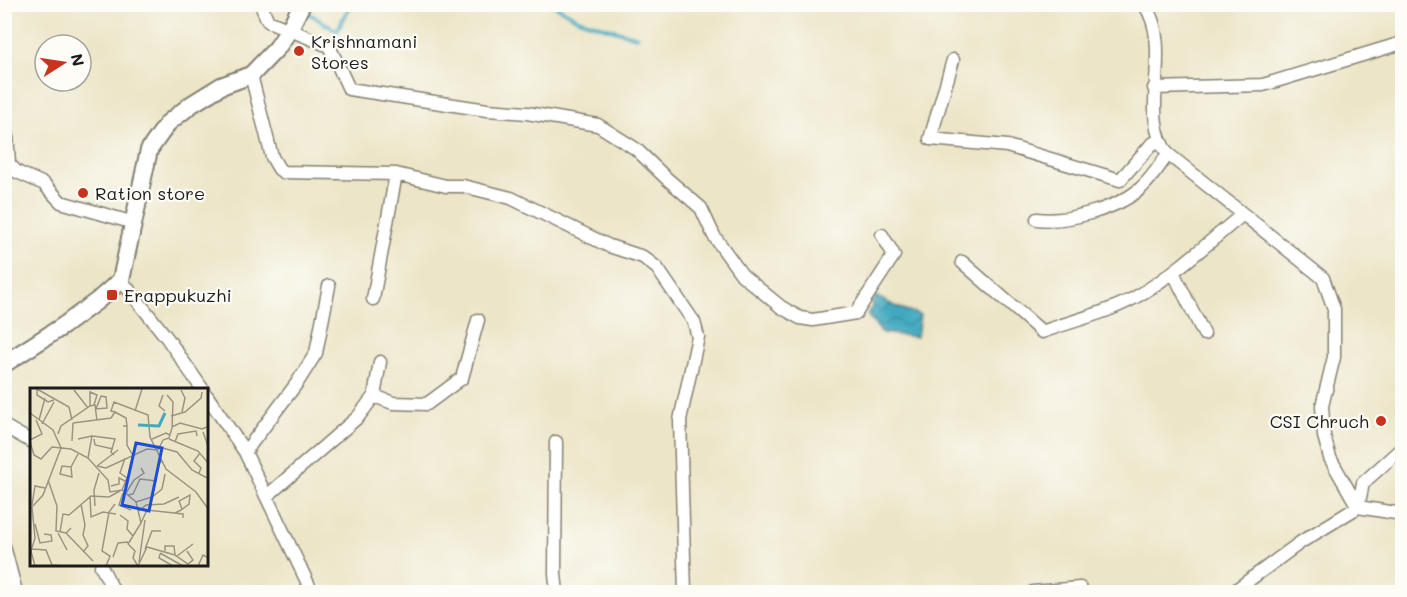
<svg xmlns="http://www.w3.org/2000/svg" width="1407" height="597" font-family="Mali,sans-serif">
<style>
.water{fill:url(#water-waves);stroke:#2e626e;stroke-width:1.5}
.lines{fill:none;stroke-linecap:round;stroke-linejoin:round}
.stream{stroke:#40a9c0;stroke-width:4}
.minor-casing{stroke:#848072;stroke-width:15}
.major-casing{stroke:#848072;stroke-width:20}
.minor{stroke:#fff;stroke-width:12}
.major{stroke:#fff;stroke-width:16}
.poi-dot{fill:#c8321e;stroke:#fdfcf7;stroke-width:2}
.labels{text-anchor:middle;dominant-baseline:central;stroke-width:4.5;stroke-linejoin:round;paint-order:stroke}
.poi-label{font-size:18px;fill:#1c1c1c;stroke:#fdfcf7;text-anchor:start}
.inset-river{fill:none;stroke:#40a9c0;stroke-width:3}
.inset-road{fill:none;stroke:#999583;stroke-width:1.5}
.view{fill:#1d4ed8;fill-opacity:0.15;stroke:#1d4ed8;stroke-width:3}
.inset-edge{fill:none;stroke:#1c1c1c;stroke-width:3}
</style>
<defs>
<pattern id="water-waves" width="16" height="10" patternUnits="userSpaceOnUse" patternTransform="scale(1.5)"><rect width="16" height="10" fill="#40a9c0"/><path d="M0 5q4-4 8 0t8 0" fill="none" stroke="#35899b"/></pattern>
</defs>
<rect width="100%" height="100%" fill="#fdfcf7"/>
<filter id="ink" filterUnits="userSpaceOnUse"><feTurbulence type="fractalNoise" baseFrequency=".0167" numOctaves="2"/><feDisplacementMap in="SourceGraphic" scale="12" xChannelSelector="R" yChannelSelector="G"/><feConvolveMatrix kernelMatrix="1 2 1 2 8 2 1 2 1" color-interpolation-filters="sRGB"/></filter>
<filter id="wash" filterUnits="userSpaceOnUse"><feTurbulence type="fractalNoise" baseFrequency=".008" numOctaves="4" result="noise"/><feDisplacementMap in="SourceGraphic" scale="24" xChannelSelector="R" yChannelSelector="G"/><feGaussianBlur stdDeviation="1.35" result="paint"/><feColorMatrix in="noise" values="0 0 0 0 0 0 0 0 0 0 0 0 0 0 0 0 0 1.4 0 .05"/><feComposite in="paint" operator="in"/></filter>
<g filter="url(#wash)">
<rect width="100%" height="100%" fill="#ece5c7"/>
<path class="water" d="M875 296 897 307 920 315 917 337 882 333 868 316Z"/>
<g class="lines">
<path class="stream" d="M552 4 578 19 637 37
M310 14 337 31 351 4"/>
</g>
</g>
<g filter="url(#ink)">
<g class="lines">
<g class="minor-casing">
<path id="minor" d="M263 4V10L268 21 329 46 349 89 487 110 527 113 598 125 636 149 665 177 701 208 714 236 742 275 781 307 800 318 813 320 856 313 894 255 882 235
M1144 4C1175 48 1137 114 1168 154L1323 278 1334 309V357L1322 406 1324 436 1330 458 1358 507
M953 60 930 139 1007 146 1120 180 1151 145 1160 139
M251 75 272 157 279 169 283 172 396 174 446 186H463L511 198 609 246 643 257 657 268 694 322 698 337 680 420 685 592
M1154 88 1263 85 1402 43
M7 133 9 164 17 172 44 184 61 202 134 223
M1037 219C1067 223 1120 208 1142 187 1152 178 1160 165 1168 154
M962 262 1042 332C1074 320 1112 312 1141 294 1177 272 1209 242 1242 215
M1173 272 1204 334
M121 280 167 338 203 390
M373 299 396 174
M207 396 245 452 312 592
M374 396 393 403 427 404 462 378 478 320
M4 426 32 442
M556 442 555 574 557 592
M245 452 297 383 316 353 329 286
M267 496 358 417 374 396 380 362
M1358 507 1363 483 1402 448
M1358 507 1402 514
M4 546 16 592
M101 566 114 592
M1033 592 1080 588 1083 592
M1233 592 1301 542 1358 507"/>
</g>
<g class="major-casing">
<path id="major" d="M4 364 63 326 97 301 121 280 149 150 168 123 192 104 221 86 251 75 277 48 289 30 302 4"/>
</g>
<use href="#minor" class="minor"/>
<use href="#major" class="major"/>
</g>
</g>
<g class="poi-dot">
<circle cx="299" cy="51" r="6"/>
<circle cx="83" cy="193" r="6"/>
<rect x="106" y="289" width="12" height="12" rx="3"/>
<circle cx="1381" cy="421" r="6"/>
</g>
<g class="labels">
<g class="poi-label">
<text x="311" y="41">Krishnamani<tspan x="311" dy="21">Stores</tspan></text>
<text x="95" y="193">Ration store</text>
<text x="124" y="295">Erappukuzhi</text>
<text x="1369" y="421" text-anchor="end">CSI Chruch</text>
</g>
</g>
<g transform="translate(30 388)">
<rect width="178" height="178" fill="#ece5c7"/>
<path class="inset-river" d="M108 37 129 38 135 25"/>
<path class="inset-road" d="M7 1 39 19 42 32M7 1V7L18 14 24 12M44 2 58 20M151 2 155 10 152 24M133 7 129 18 135 23M71 8 76 9 77 20 66 21ZM60 18V4L67 7 64 17M105 23 112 1M85 24 96 30 97 38M0 25 23 42 31 60M141 28 155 24 171 10 172 4M9 32 15 10M43 35 81 30 85 24 81 23 84 14 118 27 120 49 136 81 166 104 179 122M12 36 24 14M93 38H97V57L102 66M142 39 150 35 172 41 179 38M173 44 179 61M28 46 31 38 60 18 65 17 67 33M62 48 85 51 81 64 84 67M48 51 62 48 58 70M64 51 65 57 83 61M122 51 136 45 140 47M139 51 168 63 179 76M0 52 12 46 6 32M42 53 43 35M0 54 4 67 11 71 22 59 41 61 58 70 78 92 80 104 92 102 106 114 111 135 98 156 105 163 103 170 108 178M145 54 148 46 166 43 167 48M129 59 147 64 162 82 179 91M128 62 133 52 139 50 142 40 143 14 137 7M67 78 76 80 117 61 128 62M67 78 88 62M41 79 42 89 30 86 32 78 41 79 48 66M169 85 171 80 164 73 170 65M18 92 27 118 26 143 36 145 41 140M81 98 89 96V90L95 93M92 102 97 90 90 85 95 70M93 105 89 117 101 122M96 105 104 92 114 85 111 80M98 107 103 106 110 91 127 93M60 108 61 129 73 124 86 126M122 109 132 101 135 86M106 114 122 109 129 75 133 73M51 116 55 137 53 147 58 158 53 164M2 117 5 98 15 100M65 118 64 102 69 85M109 123 116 117 134 116 149 109M145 125 151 122 159 116 160 107 149 113 152 121M90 127 98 133 97 141 103 148M111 135 117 122 153 126V130M5 136 10 155 22 153 21 147 14 146M30 144 33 126 39 127 61 108 79 109 90 103M28 145 37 162M36 145 63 173M2 161 16 162 22 177 33 178M115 161 122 143H131M135 163V158H144L145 167 158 176 163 172 157 163M130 165 153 178M130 166 129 170 143 178M147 168 163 156M83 169 88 155 98 154M109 174 115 132M5 178 1 163 5 150 2 119 13 107 31 60M76 178 80 168 72 163 79 124 85 116M108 178 117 159 145 167M168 178 173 167 179 170"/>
<path class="view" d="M106 55 132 60 119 123 92 117Z"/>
<rect width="178" height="178" class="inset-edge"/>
</g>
<rect width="1407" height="597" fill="none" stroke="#fdfcf7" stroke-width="24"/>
<g transform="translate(63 63) rotate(78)"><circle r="28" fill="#fdfcf7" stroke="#a3a29f" stroke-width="1.5"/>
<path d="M0-4.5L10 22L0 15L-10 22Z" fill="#c8321e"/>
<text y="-9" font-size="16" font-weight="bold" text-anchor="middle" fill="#1c1c1c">N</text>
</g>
</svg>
